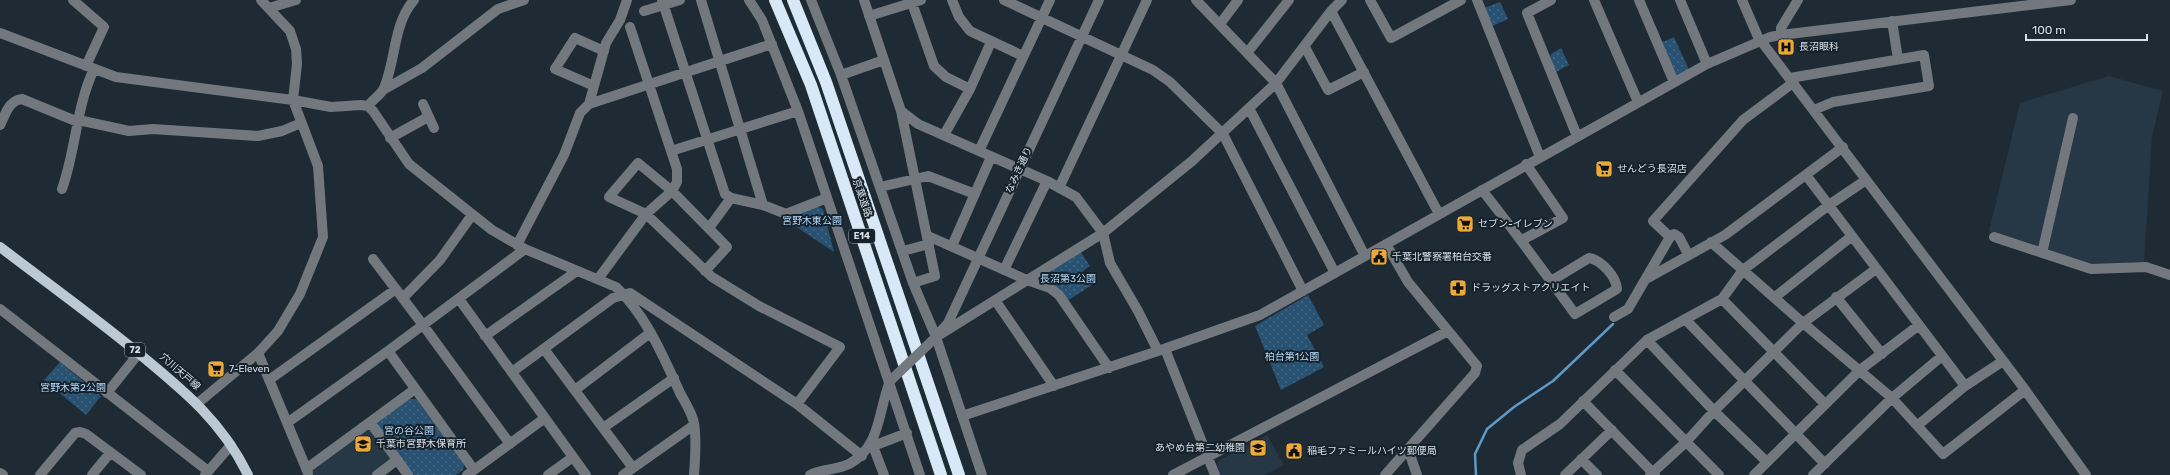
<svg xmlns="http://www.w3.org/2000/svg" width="2170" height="475" font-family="Rubik,'Noto Sans JP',sans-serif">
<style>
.built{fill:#263746}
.park{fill:url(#park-dots)}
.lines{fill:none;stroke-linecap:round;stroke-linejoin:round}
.stream{stroke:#5f99c5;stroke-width:2.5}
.minor{stroke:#72787e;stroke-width:10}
.major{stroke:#bbc9d4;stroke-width:10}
.highway{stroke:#d8e8f7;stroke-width:12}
.minor-bridge{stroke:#72787e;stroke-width:10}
.labels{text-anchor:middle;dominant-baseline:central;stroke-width:4;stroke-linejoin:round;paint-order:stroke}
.shield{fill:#15212b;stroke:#9ea7af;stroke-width:1}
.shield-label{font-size:9px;font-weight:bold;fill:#d8e0e7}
.poi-label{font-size:10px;fill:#d8e0e7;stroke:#15212b;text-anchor:start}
.street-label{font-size:10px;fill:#d8e0e7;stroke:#15212b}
.park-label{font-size:10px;fill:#b5dafb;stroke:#15212b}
</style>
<defs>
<pattern id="park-dots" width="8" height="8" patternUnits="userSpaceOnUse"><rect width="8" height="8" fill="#285172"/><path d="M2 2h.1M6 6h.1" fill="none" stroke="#466a86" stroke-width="1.8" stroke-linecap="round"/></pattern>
</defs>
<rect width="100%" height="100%" fill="#1e2b35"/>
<path class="built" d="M2109 76 2163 91 2152 137 2144 262 2092 265 1989 231 2020 103Z
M365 431H371L390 458V463L374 475H311L312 469Z
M1267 435 1284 465 1264 475H1220L1217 465 1218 461Z"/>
<path class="park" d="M1500 2 1508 19 1492 26 1484 8Z
M1674 37 1689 70 1676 77 1660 43Z
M1561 48 1569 65 1556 72 1550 58 1551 54Z
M814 205 823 209 834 252 783 218Z
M1080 251 1090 266 1083 271 1092 285 1067 301 1039 282V278Z
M1308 295 1324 325 1307 335 1324 367 1281 390 1255 326Z
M60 362 101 396 86 415 44 380Z
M409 399H416L464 465 463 470 456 475H412L377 429 378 420Z"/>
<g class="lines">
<path class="stream" d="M1476 475 1475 454 1487 429 1514 407 1553 381 1613 324"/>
<path class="minor" d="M73 0 104 27 86 66
M662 0 725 194 731 198 763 205 786 214 827 198
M701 0 763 205
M749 0 762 20 798 111 920 475
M811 0 841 75 913 283 936 337 982 475
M864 0 901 111 935 276 913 283
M952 0 959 17 970 31 1023 56
M1004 0 1153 70 1170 82 1223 134 1303 291
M1196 0 1276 83 1365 256
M1370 0 1391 38 1461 0
M1477 0 1540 157
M1551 0 1527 13 1577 136
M1594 0 1638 102
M1639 0 1674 82
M1680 0 1707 64
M1742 0 1758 37 2023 387 2086 475
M912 3 934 66 946 77 970 89
M269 8 296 0
M644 11 680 0
M1331 11 1439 214
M869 16 921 0
M1892 21 1898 59
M1220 24 1238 0
M0 33 116 77 293 100 331 107 361 105 368 106 373 111 409 164 492 230 525 249 616 287C646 315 663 356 680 393 685 402 692 413 694 423 697 440 695 458 694 475
M1781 35V28L1798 0
M1305 47 1328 90 1364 72
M1247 53 1289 0
M841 75 884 60
M1790 78 1924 55 1929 86 1833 102 1814 110
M594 86 555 69 575 38 604 51
M383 90 422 68 498 9 524 0
M423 104 434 128
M589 104 772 44
M368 106C372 100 381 95 384 88 396 60 393 24 414 0
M1249 108 1335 273
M901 111 918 124 1047 181 1076 197 1103 233 1110 263 1138 311 1158 351
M0 125C6 114 8 101 22 99L78 122 83 121 129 131 153 129 258 136 282 131 301 123
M944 135 970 89 991 42
M390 138 428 117
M671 151 798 111
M979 151 1050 0
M1806 175 1965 386
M880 187 928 176 975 194
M1059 188 1147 0
M62 189C76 150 76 107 94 69
M1482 190C1514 230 1544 272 1575 314L1617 289C1616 276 1601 260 1589 258L1551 281
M709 228 731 198
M928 236 1027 280 1050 288 1059 295 1109 368
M1670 237 1653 221 1743 120 1794 82
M1994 237 2091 269 2146 267 2170 275
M1522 240 1563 218 1526 164
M1711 242 1803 323 1892 398 1943 454 2025 390
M517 245 564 155 580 113 589 104 606 43 620 20 627 0
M952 246 991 157
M903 251 929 244
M2042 253 2073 118
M373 259 423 325 510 444
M1004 270 1047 181
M705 271 727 247 672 191 638 163 609 197 646 214 712 277 759 306 840 347 797 404
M1648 278 1725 235 1843 147
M598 279 646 214 672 191 677 182V169L630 27
M1775 297 1852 236
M1836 297 1882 354
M403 298 440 260 472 215
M459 299 586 475
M1722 299 1825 404
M995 300 1054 386
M0 309 208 471
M1614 317 1628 309 1670 237 1674 234 1679 237 1688 254
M1685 319 1825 464
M941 331 948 323 1099 0
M485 336 577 271
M936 337 1103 233 1192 161 1276 83 1331 11 1342 0
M1647 340 1714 411 1767 462
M544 349 633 468
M1165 349 1215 475
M388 351 474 470
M258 353 308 473
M1615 370 1719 475
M512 372 613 298 630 293 797 404 862 456
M269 380 396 289
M575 390 650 333
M107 393 139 353
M1583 401 1655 475
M198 403 258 353 278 331 300 294 323 237 318 166 293 100 297 64 296 49 290 31 261 0
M962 416 1158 351 1260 315 1707 64 1770 37 1781 35 2071 0
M370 422 408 475
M287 423 388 351 525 249
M1918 425 1965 386 2003 361
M603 428 674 378
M873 446 884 475
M868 448 907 433
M1408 449 1417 475
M1581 459 1597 475
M306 469 415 389
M0 473 3 475
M40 475 75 433 80 432 86 434 141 475
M92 475 110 453
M205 475 231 445
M377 475 397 460
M467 475 545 418
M548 475 573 457
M623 475 694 425
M810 475C822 469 837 470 849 464 881 447 878 411 890 381
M1173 475 1448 331
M1385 475 1475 373 1477 366 1408 282 1386 244
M1521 475 1518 463 1522 450 1560 424 1647 340 1722 299 1743 270 1829 205 1866 180
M1565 475 1612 430
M1650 475 1686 442 1714 411 1803 323 1876 269
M1754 475 1860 370 1919 325
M1813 475 1892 398 1942 356"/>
<path class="major" d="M0 247C46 282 93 316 137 352 182 389 222 421 248 475"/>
<path class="highway" d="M775 0 811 85 941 475
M793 0 826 82 959 475"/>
<path class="minor-bridge" d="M890 381 936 337"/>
</g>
<defs>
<g id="hospital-square" transform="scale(0.9)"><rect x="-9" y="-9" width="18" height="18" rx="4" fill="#eba939" stroke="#15212b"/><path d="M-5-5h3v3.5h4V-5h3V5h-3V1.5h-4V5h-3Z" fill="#111"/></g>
<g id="supermarket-square" transform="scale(0.9)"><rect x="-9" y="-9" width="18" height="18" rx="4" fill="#eba939" stroke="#15212b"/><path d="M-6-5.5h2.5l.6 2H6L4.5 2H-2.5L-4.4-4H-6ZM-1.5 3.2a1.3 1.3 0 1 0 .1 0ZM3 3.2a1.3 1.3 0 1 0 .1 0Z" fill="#111"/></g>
<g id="civic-square" transform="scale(0.9)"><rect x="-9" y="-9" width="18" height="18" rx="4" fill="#eba939" stroke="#15212b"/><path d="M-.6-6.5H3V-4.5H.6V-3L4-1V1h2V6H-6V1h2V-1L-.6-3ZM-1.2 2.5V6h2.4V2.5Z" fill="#111"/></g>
<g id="pharmacy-square" transform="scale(0.9)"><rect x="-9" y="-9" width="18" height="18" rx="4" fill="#eba939" stroke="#15212b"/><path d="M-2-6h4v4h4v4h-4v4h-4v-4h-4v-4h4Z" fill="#111"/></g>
<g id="school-square" transform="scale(0.9)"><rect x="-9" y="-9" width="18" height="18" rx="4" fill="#eba939" stroke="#15212b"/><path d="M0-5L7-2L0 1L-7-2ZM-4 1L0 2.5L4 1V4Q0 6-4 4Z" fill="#111"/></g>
</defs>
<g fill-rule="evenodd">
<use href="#hospital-square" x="1786" y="47"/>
<use href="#supermarket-square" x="1604" y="169"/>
<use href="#supermarket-square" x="1465" y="224"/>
<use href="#civic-square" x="1379" y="257"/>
<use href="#pharmacy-square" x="1458" y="288"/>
<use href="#supermarket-square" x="216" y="369"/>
<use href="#school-square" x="363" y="444"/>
<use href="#school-square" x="1258" y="448"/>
<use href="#civic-square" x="1294" y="451"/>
</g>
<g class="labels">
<g class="shield">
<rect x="849" y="229" width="26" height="14" rx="3"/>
<rect x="125" y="343" width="20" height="14" rx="3"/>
</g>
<g class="shield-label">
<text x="862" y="236">E14</text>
<text x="135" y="350">72</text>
</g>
<g class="poi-label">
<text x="1799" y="47">長沼眼科</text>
<text x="1617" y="169">せんどう長沼店</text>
<text x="1478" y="224">セブン-イレブン</text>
<text x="1392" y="257">千葉北警察署柏台交番</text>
<text x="1471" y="288">ドラッグストアクリエイト</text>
<text x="229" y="369">7-Eleven</text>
<text x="376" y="444">千葉市宮野木保育所</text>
<text x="1245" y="448" text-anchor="end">あやめ台第二幼稚園</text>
<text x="1307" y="451">稲毛ファミールハイツ郵便局</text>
</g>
<g class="street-label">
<text transform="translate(1019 170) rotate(-65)">なみき通り</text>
<text transform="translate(862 198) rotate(71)">京葉道路</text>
<text transform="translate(180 372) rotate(41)">穴川天戸線</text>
</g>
<g class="park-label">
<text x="812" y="221">宮野木東公園</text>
<text x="1068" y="279">長沼第3公園</text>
<text x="1292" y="357">柏台第1公園</text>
<text x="73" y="388">宮野木第2公園</text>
<text x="409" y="431">宮の谷公園</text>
</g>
</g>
<path d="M2026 34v6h121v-6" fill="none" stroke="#d8e0e7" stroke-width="2"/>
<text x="2032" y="34" font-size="12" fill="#d8e0e7" stroke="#15212b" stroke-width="3" paint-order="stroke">100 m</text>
</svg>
